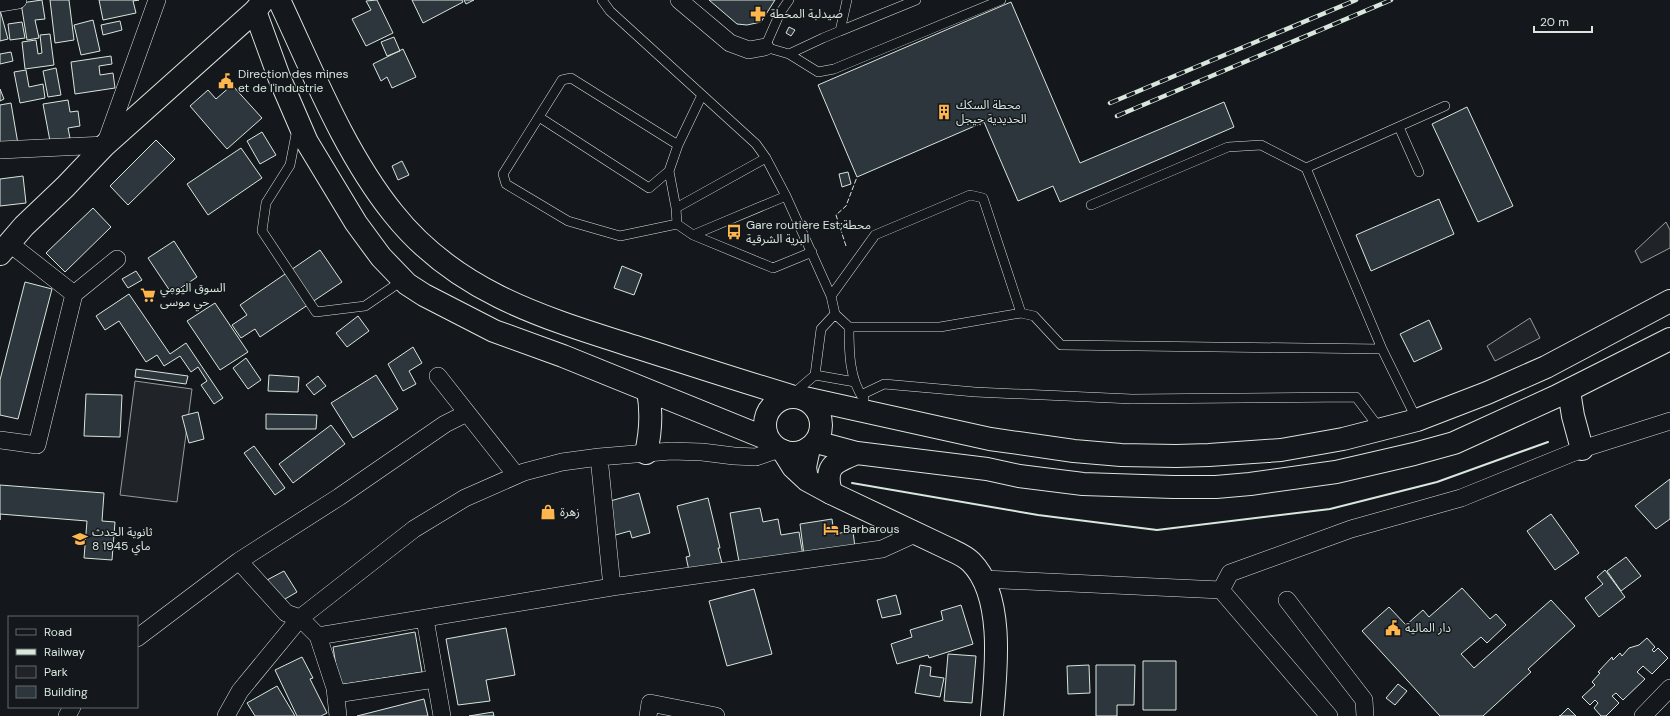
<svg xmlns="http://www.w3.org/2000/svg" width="1670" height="716" font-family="'DM Sans','Noto Sans Arabic',sans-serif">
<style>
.green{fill:#202428;stroke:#939e99}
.building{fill:#2c363c;stroke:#d8e6dc}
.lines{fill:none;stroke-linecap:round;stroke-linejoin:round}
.lane-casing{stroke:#d8e6dc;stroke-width:10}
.street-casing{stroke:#d8e6dc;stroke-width:18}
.secondary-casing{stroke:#d8e6dc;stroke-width:24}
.highway-casing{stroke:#d8e6dc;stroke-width:24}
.lane{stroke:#14181c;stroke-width:9}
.street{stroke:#14181c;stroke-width:17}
.secondary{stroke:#14181c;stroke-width:22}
.highway{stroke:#14181c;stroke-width:22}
.rail-casing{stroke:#d8e6dc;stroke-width:4.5}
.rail{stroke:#14181c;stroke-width:3;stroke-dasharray:9;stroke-linecap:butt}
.fence{stroke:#d8e6dc;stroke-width:1;stroke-dasharray:5 2;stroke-linecap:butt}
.wall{stroke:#d8e6dc;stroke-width:2}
.labels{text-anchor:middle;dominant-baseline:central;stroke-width:3;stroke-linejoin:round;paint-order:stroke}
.poi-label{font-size:12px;fill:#d8e6dc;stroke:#14181c;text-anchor:start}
</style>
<rect width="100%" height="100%" fill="#14181c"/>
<path class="green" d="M1666 222 1670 230V248L1641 263 1635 251Z
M1530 318 1540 338 1495 361 1487 346Z
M135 381 192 389 177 502 120 495Z"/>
<path class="building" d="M42 0 45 19 35 20 39 38 27 40 21 3Z
M50 0H69L74 40 55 43Z
M99 0H139L133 1 136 13 103 20Z
M377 0 393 33 366 46 352 19 371 10 366 1Z
M412 0H462L463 2 423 23Z
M464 0H474L466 4Z
M709 0H775L761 22 747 25 737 24Z
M1011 2 1080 163 1224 102 1234 127 1060 202 1053 186 1018 201 984 122 857 177 818 85Z
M0 10 8 39 0 41Z
M93 20 100 51 81 55 74 25Z
M120 21 122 30 103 35 101 25Z
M22 22 25 38 10 40 8 24Z
M789 27 795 30 791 36 786 33Z
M50 34 54 65 25 69 22 42 36 40 38 54 42 53 40 35Z
M394 37 400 51 387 56 381 42Z
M403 49 416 77 392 88 387 77 381 81 373 64Z
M11 52 13 61 0 64V54Z
M111 56 112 64 99 66 100 75 113 73 115 88 75 94 71 62Z
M56 68 61 95 48 97 43 71Z
M26 70 29 87 43 84 45 98 20 103 14 72Z
M232 85 262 118 227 149 190 106 208 90 216 99Z
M0 89 4 99 0 101Z
M68 100 70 112 78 111 80 126 68 128 70 138 50 141 43 104Z
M11 103 18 144 0 147V105Z
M1467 107 1513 206 1478 222 1432 124Z
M262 132 276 155 260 164 247 141Z
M156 140 175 159 128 205 110 186Z
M241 148 262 178 208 215 187 184Z
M402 161 409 175 398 180 392 166Z
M848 172 851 184 842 187 839 174Z
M23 176 26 203 0 206V179Z
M1439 199 1454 234 1371 271 1356 235Z
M93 208 111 227 65 272 46 253Z
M174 241 197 277 172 294 148 258Z
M320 250 342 282 260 337 255 329 241 338 232 325 247 315 240 305Z
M622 266 642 274 634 295 614 288Z
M136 271 142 280 128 288 122 279Z
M25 282 52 289 18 419 0 415V380Z
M129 294 170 354 186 343 223 398 214 404 201 385 207 381 198 367 191 372 180 356 164 366 157 355 146 362 119 321 105 330 96 316Z
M215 303 248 352 220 370 187 321Z
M358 316 369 331 347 347 336 333Z
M1429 320 1442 349 1414 362 1400 334Z
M413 347 422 363 409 371 416 384 403 391 388 364Z
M246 358 261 380 248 389 233 368Z
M136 369 188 376 186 384 135 377Z
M269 375 299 377 298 392 268 391Z
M376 375 398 409 353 438 331 403Z
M318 376 326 386 314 395 306 385Z
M86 394 122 395 120 437 84 436Z
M198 412 204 439 189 443 182 416Z
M266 414 317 415 316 429H266Z
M331 425 345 444 293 483 279 464Z
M254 446 285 488 275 495 244 453Z
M1670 479V519L1656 529 1635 506Z
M0 485 104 493 102 521 115 522 112 560 84 558 87 521 0 514V520Z
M639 493 650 533 632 538 630 531 612 536 603 503Z
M708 498 720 548H718L723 567 690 575 686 557 690 556 677 506Z
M760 508 763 522 778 519 781 535 799 532 803 556 740 567 730 513Z
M1551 514 1579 553 1555 570 1527 531Z
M832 519 834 534 853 531 855 548 804 555 800 524Z
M1626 557 1641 576 1621 591 1607 571Z
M1605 570 1625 597 1599 617 1585 598 1603 584 1597 577Z
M284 571 297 592 280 602 267 580Z
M1462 588 1490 619 1496 614 1506 625 1487 643 1481 637 1461 654 1474 668 1551 600 1575 626 1528 669 1531 672 1483 716H1440L1362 631 1389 607 1406 625 1423 610 1429 617Z
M754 589 772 654 727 666 709 601Z
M896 595 901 614 882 618 877 600Z
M961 605 973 644 929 658 928 655 897 664 891 644 912 637 910 630 943 620 941 611Z
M506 628 515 675 486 680 490 701 458 705 446 639Z
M415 632 422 672 339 685 333 647Z
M1647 638 1655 647 1652 650 1654 652 1658 648 1668 658 1652 674 1643 666 1637 672 1645 679 1623 700 1616 693 1612 696 1619 703 1606 716H1601L1594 708 1598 703 1595 700 1590 705 1582 697 1595 685 1592 682 1600 673 1598 672 1612 657 1613 660 1620 653 1622 656 1629 648 1639 645Z
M948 654 976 656 972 703 944 701Z
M302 657 313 678 310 679 327 713 321 716H297L275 670Z
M1143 661H1176V710H1143Z
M920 665 931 667 930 676 944 678 940 697 915 693Z
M1089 665 1090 693 1068 694 1067 666Z
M1096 665H1135L1134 705H1117V716H1096Z
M1398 684 1407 691 1395 705 1386 698Z
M277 686 295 716H255L247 703Z
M424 699 428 716H357Z
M1568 708 1576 716H1559H1560Z
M493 712 494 716H469Z"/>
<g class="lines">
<g class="lane-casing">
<path id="lane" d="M602 0 610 11 756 144 766 158 786 196 693 235 677 224 620 236 568 221 506 184 503 174 562 80 571 78 678 145
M789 0 780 13 765 47 789 54 818 72 834 69 1001 0
M840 31 916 0
M789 54 823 38 840 31 847 0
M539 117 649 188 669 171 678 145 702 95
M1399 127 1419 172
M297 129 290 165 266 203 262 231 316 312 365 306 403 280
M1306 168 1445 106
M669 171 676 208 677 224
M786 196 831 296 835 314 849 327H940L1021 313 983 198 970 195 875 235 831 296
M1091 205 1228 147 1261 145 1306 168 1382 349 1417 420
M676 208 766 158
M693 235 773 268 812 252
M1021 313 1034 316 1061 345 1382 349
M849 327C849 350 849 380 864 399
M815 375 855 382
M794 393 815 375 821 329 835 314
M861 395 884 384 975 392 1132 399 1356 397 1380 429"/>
</g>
<g class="street-casing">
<path id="street" d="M679 0 730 43 749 50 765 47
M0 3 18 0
M0 150 105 145 157 0
M9 243 74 294
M438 376 516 475
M0 440 37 445 74 294 117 259
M599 457 612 587
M239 561 286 613 300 618 318 636 335 688 338 716
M983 579 1221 590 1329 716
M1221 590 1230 573 1351 529 1461 498 1582 449 1670 421
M1287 600 1364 700 1365 716
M425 619 442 716
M318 636 612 587 882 549 917 533
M137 638 239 561 339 497 445 424 467 413
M336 694 435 679
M67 716 72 707
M226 716 240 691 300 618 414 529 465 498 524 472 562 462 599 457 671 451 702 452 734 456 756 457 779 449
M648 716 650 703 716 716
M1643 716 1670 688"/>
</g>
<g class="secondary-casing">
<path id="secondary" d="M0 254 24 226 65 187 105 145 255 11 264 0
M783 451 793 467 807 480 831 493 947 548C955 552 964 555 971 562 1005 596 996 672 992 716
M807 480 805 467 809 448"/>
</g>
<g class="highway-casing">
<path id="highway" d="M279 0C312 70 344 152 393 213 457 294 548 319 642 349 692 365 741 381 791 396
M255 11 279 77 307 142 356 223 381 257 407 284 424 295 494 331 563 356 768 439
M1569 391 1573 416 1582 449
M765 425a28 28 0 1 1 56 0a28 28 0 1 1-56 0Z
M800 397 990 439 1074 451 1121 455 1176 456 1209 455 1281 450 1343 439 1417 420 1487 393 1546 367 1670 301
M816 442 857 453 987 469 1019 476 1083 484 1173 487H1216L1250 484 1336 472 1414 454 1454 443 1555 397 1670 339
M646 453C651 431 652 412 648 391
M831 493C824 466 833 463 857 453"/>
</g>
<use href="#lane" class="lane"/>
<use href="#street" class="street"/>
<use href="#secondary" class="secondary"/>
<use href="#highway" class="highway"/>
<g class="rail-casing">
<path id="rail" d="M1110 103 1356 0
M1117 116 1391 0"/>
</g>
<use href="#rail" class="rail"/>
<path class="fence" d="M846 246 836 215 846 206 857 177"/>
<path class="wall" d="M852 483 1038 515 1157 530 1330 509 1437 482 1548 442"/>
</g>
<defs>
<g id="pharmacy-bare" transform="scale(1.2)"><path d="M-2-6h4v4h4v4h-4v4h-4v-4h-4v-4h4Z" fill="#ffb74d" stroke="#14181c" stroke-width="2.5" paint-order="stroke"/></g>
<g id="civic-bare" transform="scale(1.2)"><path d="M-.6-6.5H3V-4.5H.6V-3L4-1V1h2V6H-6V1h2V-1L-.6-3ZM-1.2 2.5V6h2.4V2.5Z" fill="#ffb74d" stroke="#14181c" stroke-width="2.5" paint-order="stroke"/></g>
<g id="building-bare" transform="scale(1.2)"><path d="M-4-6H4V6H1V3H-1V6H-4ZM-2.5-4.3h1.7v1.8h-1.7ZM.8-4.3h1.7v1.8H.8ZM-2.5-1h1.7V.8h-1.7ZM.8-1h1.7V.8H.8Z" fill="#ffb74d" stroke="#14181c" stroke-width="2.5" paint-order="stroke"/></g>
<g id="bus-bare" transform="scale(1.2)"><path d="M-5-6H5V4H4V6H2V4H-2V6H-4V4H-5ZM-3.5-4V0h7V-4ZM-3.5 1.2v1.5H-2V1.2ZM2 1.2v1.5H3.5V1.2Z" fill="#ffb74d" stroke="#14181c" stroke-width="2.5" paint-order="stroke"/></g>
<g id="supermarket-bare" transform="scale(1.2)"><path d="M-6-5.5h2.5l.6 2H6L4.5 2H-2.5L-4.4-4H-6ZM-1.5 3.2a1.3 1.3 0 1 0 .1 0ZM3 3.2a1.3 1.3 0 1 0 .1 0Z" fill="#ffb74d" stroke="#14181c" stroke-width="2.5" paint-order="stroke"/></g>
<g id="shop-bare" transform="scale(1.2)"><path d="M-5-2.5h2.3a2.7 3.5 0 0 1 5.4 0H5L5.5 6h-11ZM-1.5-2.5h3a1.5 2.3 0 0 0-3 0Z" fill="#ffb74d" stroke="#14181c" stroke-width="2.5" paint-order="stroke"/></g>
<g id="hotel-bare" transform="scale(1.2)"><path d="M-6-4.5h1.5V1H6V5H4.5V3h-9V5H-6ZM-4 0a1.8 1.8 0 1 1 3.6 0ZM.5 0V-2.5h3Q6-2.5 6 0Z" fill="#ffb74d" stroke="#14181c" stroke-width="2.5" paint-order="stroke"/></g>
<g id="school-bare" transform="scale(1.2)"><path d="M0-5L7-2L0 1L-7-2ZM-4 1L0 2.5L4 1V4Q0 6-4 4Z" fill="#ffb74d" stroke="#14181c" stroke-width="2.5" paint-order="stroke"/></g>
</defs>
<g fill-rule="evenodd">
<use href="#pharmacy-bare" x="758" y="14"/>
<use href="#civic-bare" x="226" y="81"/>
<use href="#building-bare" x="944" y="112"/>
<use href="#bus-bare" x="734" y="232"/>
<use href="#supermarket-bare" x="148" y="295"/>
<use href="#shop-bare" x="548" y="512"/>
<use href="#hotel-bare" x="831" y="529"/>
<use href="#school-bare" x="80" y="539"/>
<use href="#civic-bare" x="1393" y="628"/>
</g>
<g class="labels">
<g class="poi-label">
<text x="770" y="14">صيدلبة المحطة</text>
<text x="238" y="74">Direction des mines<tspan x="238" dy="14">et de l'industrie</tspan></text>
<text x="956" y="105">محطة السكك<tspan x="956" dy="14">الحديدية جيجل</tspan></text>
<text x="746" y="225">Gare routière Est;محطة<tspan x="746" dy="14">البرية الشرقية</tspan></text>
<text x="160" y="288">السوق اليومي<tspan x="160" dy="14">حي موسى</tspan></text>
<text x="560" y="512">زهرة</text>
<text x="843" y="529">Barbarous</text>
<text x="92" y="532">ثانوية الحدث<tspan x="92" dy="14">8 ماي 1945</tspan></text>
<text x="1405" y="628">دار المالية</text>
</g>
</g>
<rect x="8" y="616" width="130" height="92" fill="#14181c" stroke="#626a69"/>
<rect x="16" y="629" width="20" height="6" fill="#14181c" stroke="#626a69"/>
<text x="44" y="636" font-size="12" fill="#d8e6dc">Road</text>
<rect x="16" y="649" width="20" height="6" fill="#d8e6dc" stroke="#626a69"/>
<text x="44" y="656" font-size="12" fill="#d8e6dc">Railway</text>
<rect x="16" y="666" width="20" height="12" fill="#202428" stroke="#626a69"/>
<text x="44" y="676" font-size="12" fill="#d8e6dc">Park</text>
<rect x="16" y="686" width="20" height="12" fill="#2c363c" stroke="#626a69"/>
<text x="44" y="696" font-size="12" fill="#d8e6dc">Building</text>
<path d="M1534 26v6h58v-6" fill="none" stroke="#d8e6dc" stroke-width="2"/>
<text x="1540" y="26" font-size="12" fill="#d8e6dc" stroke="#14181c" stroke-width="3" paint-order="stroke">20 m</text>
</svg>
